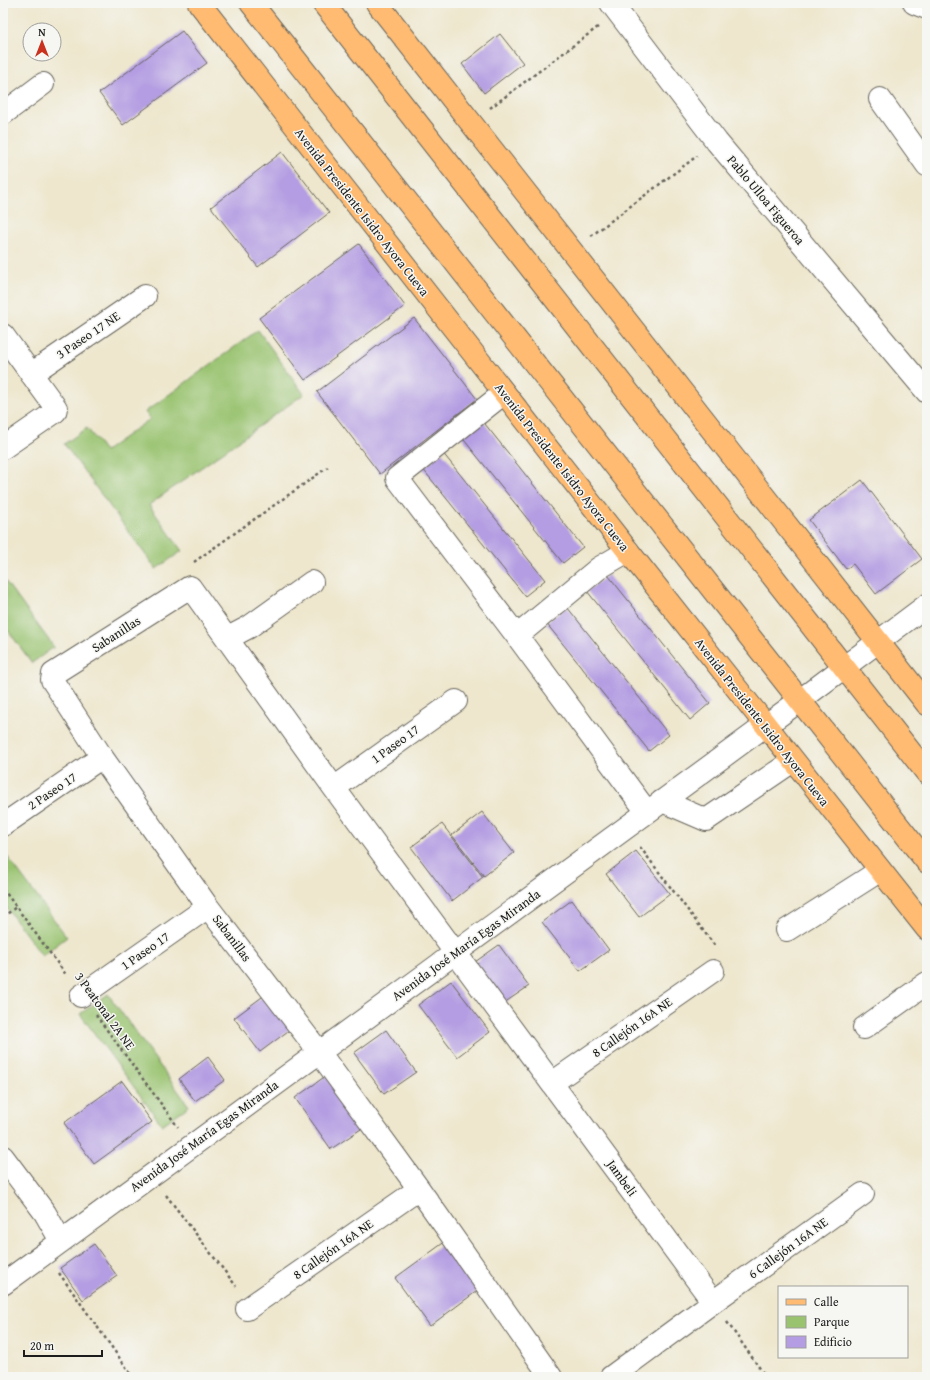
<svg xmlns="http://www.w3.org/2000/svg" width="930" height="1380" font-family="'Gentium Book Plus',serif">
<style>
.green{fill:#99c36f;stroke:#5a7046}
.building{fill:#b49de2}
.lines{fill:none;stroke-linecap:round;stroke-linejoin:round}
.minor-casing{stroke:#66635a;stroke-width:24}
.major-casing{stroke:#66635a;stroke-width:24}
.path{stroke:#66635a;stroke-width:2.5;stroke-dasharray:3 3;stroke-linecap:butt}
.minor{stroke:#fff;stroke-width:22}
.major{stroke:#ffbb71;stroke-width:22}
.labels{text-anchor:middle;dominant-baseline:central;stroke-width:3;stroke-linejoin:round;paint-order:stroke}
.street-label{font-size:13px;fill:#1c1c1c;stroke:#f6f6f2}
</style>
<rect width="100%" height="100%" fill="#f6f6f2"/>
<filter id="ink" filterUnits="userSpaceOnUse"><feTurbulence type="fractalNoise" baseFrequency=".025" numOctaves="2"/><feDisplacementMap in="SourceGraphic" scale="8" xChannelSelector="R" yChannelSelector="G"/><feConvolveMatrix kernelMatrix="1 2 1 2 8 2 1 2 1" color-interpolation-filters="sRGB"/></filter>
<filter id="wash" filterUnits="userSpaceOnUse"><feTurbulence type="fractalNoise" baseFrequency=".012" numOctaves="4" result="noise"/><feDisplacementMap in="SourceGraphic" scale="16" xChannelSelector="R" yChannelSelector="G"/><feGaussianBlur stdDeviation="0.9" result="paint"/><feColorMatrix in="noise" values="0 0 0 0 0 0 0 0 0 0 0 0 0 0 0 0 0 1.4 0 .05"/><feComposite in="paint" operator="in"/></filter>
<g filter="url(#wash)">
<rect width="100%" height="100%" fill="#eee7ce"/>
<path class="green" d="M258 330 304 394 149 505 182 551 156 569 64 444 87 428 105 451 150 419 145 412Z
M3 578 54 647 32 663 3 624Z
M3 851 67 937 42 956 3 903Z
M108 994 189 1106 162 1125 80 1014Z"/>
<g id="blocks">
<path class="building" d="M182 31 207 63 123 125 99 93Z
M500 34 523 63 484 93 462 64Z
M282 152 329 213 258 267 211 207Z
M359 244 405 306 305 380 259 318Z
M414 318 477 399 380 474 317 392Z
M481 419 583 547 563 563 460 435Z
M442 452 545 580 525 596 422 468Z
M862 480 922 559 876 594 853 564 846 569 809 520Z
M608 575 710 703 690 720 587 591Z
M567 607 669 735 649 751 546 623Z
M482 812 514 853 484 876 452 835Z
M442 824 483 877 452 901 411 847Z
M636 851 670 894 639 917 606 874Z
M572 900 609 950 580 971 542 922Z
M499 945 529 986 504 1003 475 962Z
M451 981 490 1032 457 1057 418 1005Z
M266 994 292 1028 260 1052 234 1018Z
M386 1030 416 1072 384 1094 354 1053Z
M208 1057 225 1080 195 1101 179 1079Z
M327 1075 364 1127 331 1149 295 1098Z
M122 1081 152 1122 94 1164 64 1123Z
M446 1241 481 1288 430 1326 395 1278Z
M94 1244 117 1276 83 1300 60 1268Z"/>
</g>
</g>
<g filter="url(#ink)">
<use href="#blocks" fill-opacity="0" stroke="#66635a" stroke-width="1"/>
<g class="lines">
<g class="minor-casing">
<path id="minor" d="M611 3 717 142 927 392
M914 3 927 8
M880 99 927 165
M3 114 43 84
M3 335 56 408 55 412 3 448
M31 374 145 296
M504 393 397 478 517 636 647 812
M517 636 599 568 628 551
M228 638 249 627 312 582
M334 788 456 701
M662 801 706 820 793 761
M3 825 102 757
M787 930 870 877 879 869
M81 996 208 907
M864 1028 927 983
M552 1083 713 971
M3 1157 45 1213 61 1241
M3 1284 799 701 927 605
M247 1309 419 1189
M551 1377 419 1189 319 1052 208 907 102 757 52 680 53 674 190 587 334 788 713 1302
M611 1377 713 1302 863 1194"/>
</g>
<g class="major-casing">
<path id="major" d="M199 3 628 551 927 929
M251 3 927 862
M323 3 927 773
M377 3 927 704"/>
</g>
<path class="path" d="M490 108 598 27
M591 236 697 156
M194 562 328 467
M640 847 715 946
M3 889 67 976
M3 917 16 907
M96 1015 178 1127
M166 1195 236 1286
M59 1273 133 1377
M727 1322 766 1377"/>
<use href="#minor" class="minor"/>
<use href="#major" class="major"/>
</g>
</g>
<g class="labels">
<g class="street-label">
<text transform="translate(766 200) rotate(50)">Pablo Ulloa Figueroa</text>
<text transform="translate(362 212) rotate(52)">Avenida Presidente Isidro Ayora Cueva</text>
<text transform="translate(88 335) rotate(-34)">3 Paseo 17 NE</text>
<text transform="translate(562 467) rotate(52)">Avenida Presidente Isidro Ayora Cueva</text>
<text transform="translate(116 634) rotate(-33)">Sabanillas</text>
<text transform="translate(762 722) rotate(52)">Avenida Presidente Isidro Ayora Cueva</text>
<text transform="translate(395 744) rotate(-36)">1 Paseo 17</text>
<text transform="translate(52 791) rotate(-34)">2 Paseo 17</text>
<text transform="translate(232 938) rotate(53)">Sabanillas</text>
<text transform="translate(466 945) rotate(-36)">Avenida José María Egas Miranda</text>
<text transform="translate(145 951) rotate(-35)">1 Paseo 17</text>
<text transform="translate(105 1011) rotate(54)">3 Peatonal 2A NE</text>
<text transform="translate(632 1027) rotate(-35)">8 Callejón 16A NE</text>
<text transform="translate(204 1136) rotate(-36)">Avenida José María Egas Miranda</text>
<text transform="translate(622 1178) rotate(54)">Jambeli</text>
<text transform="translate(788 1248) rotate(-36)">6 Callejón 16A NE</text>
<text transform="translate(333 1249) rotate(-35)">8 Callejón 16A NE</text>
</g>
</g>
<rect width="930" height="1380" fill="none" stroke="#f6f6f2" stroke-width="16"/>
<rect x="778" y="1286" width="130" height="72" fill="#f6f6f2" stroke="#9f9f9c"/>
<rect x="786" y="1299" width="20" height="6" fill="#ffbb71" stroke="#9f9f9c"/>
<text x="814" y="1306" font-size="12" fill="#1c1c1c">Calle</text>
<rect x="786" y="1316" width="20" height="12" fill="#99c36f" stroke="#9f9f9c"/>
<text x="814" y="1326" font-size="12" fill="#1c1c1c">Parque</text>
<rect x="786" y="1336" width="20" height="12" fill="#b49de2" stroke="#9f9f9c"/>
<text x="814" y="1346" font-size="12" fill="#1c1c1c">Edificio</text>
<g transform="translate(42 42)"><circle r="19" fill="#f6f6f2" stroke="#9f9f9c"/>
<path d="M0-3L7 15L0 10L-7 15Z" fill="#c8321e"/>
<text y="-6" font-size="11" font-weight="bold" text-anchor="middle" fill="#1c1c1c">N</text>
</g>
<path d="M24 1350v6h78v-6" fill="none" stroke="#1c1c1c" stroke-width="2"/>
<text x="30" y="1350" font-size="12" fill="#1c1c1c" stroke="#f6f6f2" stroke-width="3" paint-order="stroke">20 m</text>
</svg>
